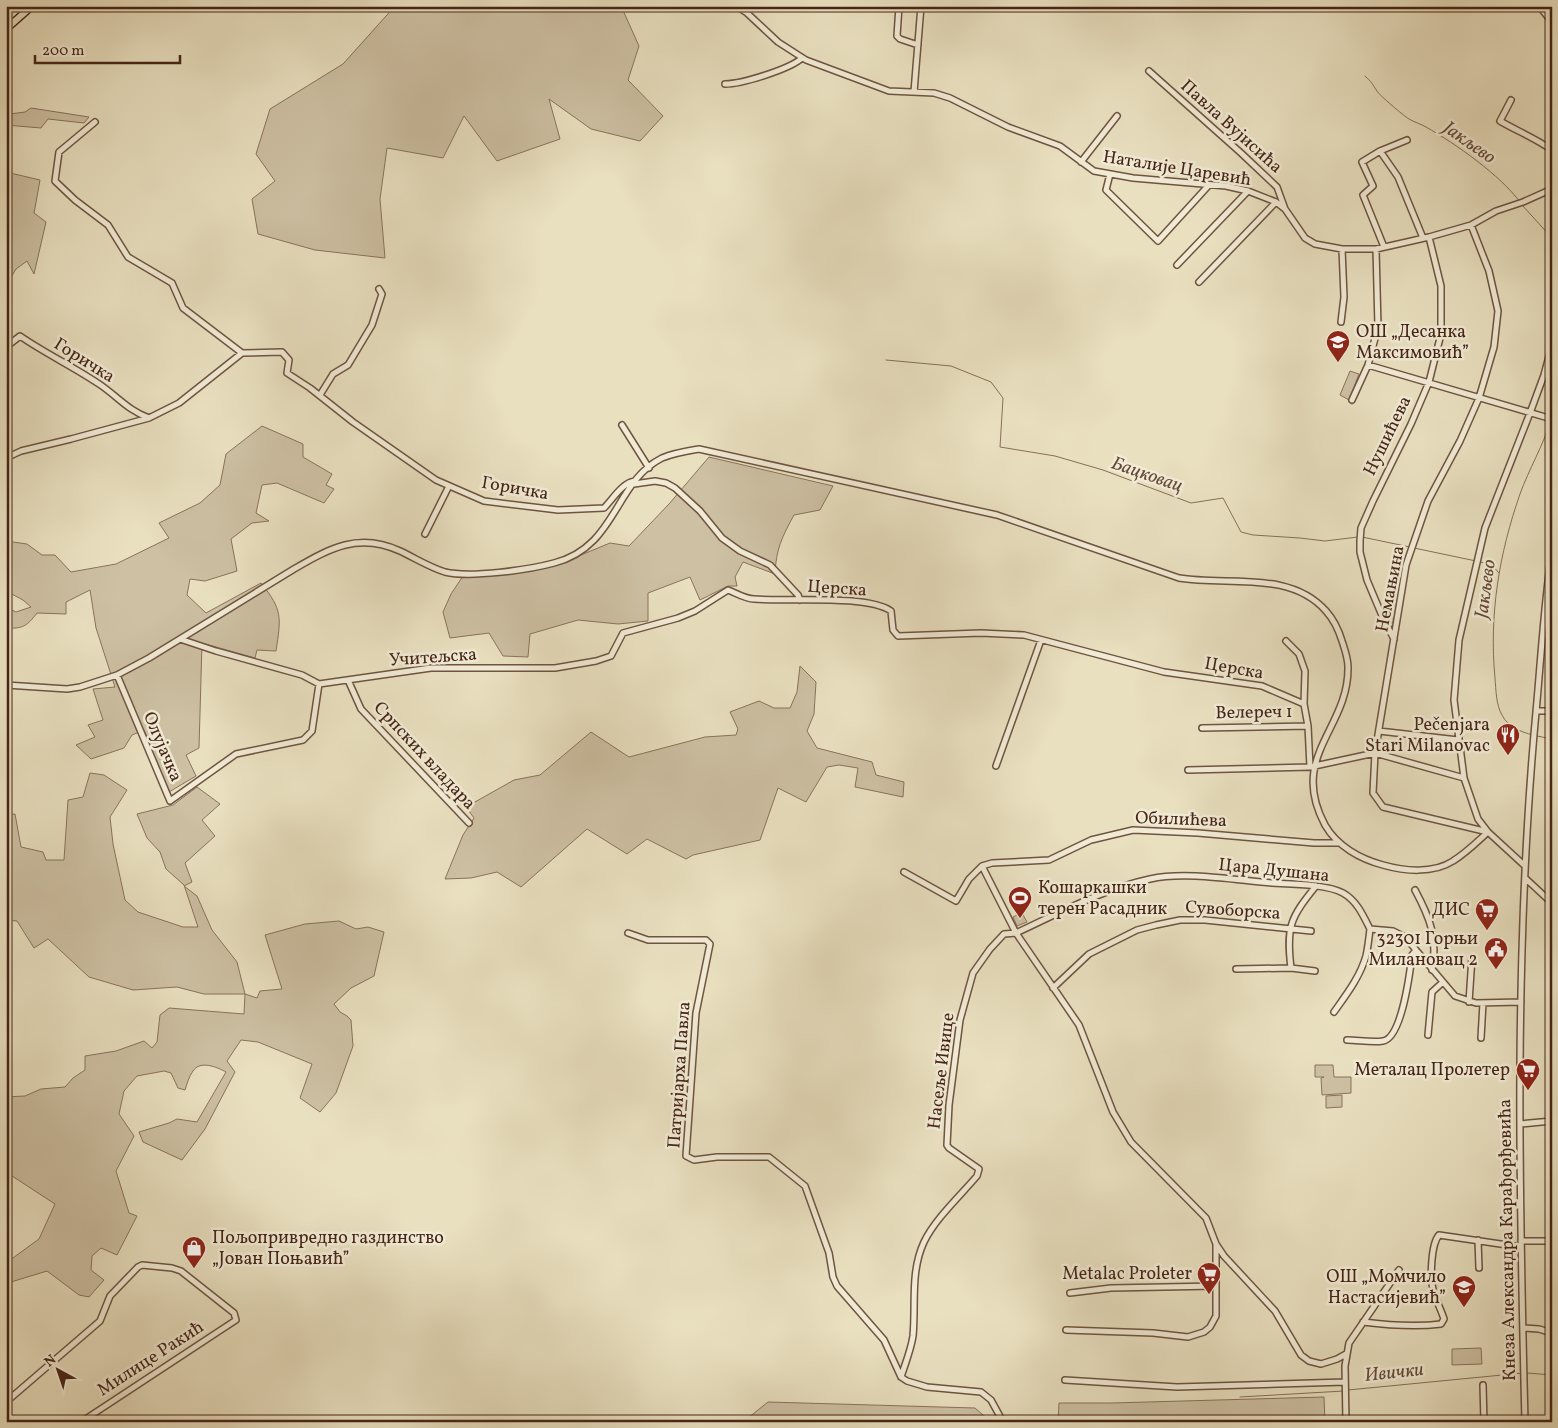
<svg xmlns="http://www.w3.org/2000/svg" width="1558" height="1428" font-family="Vollkorn,serif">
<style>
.green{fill:#cdc0a3;stroke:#8a725c}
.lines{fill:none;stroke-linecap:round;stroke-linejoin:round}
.stream{stroke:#876f59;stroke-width:1}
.minor-casing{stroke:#6f5440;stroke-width:8}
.major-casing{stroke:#462516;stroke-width:9}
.minor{stroke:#f1ebd6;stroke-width:5}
.major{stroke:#e9e0c0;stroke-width:6}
.labels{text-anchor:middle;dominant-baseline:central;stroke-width:5;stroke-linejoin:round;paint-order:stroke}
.street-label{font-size:18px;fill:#462516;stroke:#f1ebd6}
.poi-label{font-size:18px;fill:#462516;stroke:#f1ebd6;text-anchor:end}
.water-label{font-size:19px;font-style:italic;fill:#664a38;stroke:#f1ebd6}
</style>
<rect width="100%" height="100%" fill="#e9e0c0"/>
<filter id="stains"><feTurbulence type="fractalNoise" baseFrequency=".004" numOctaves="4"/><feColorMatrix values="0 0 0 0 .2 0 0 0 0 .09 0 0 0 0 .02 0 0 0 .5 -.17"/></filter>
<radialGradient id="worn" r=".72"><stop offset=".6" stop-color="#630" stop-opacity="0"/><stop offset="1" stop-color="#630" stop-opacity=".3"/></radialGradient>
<path class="green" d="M395 6H621L639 46 628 80 663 116 640 141 591 129 549 99 560 139 497 161 464 116 443 158 387 148 380 199 385 258 315 250 258 234 252 199 275 181 256 154 270 109 343 64Z
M8 89 12 93 10 114 25 112 31 108 89 117 84 123 48 119 41 128 6 125V91Z
M6 172 40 180 34 213 46 222 34 274 27 261 16 269 6 286Z
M1350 371 1359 374 1349 400 1340 395Z
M262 426 303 444V457L332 474 326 485 334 489 324 503 277 483 262 485 256 513 269 521 252 523 231 539 237 571 205 581 190 579 187 595 206 613 261 583C283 610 281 618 276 651L257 650 255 658 202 643 199 748 186 755 196 776 169 792 144 730 132 735 124 748 91 759 76 745 95 737 88 725 103 720 93 689 115 687 96 628 90 590 66 602V614L37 613C27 626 23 629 6 628V607L16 612 31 607 23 600 6 591V541L27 544 42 555H55L71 572 116 564 169 538 159 523 200 503 220 485 226 454Z
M709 457 833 486 820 510 794 515C782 537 776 549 775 574L743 562 735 577 737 586H728L700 600 690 577 648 593V621L618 624 578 620 530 634 528 657 503 656 489 633 450 638 443 612 451 594 463 576 557 565 610 543 629 546 669 504Z
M1397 603 1395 622 1391 623 1383 606Z
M800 666 816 682 814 714 807 731 817 748 872 762 876 775 904 782 903 797 855 787 858 768 839 765 827 767 806 802 778 788 760 840 693 855 686 859 647 839 627 854 587 829 521 887 497 872 471 878 445 879 463 835 474 818 466 807 514 780 540 775 591 732 629 757 705 737 736 735 738 729 730 712 759 701 774 708H790L797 692Z
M90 773 104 775 127 790 110 817 113 844 125 900 138 912 183 927H198L184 885 166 869 160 852 147 838 137 814 173 805 197 787 220 804 202 820 215 836 185 863 192 882 184 886 197 896 212 930 237 962 245 994 257 998 260 991 282 989 265 935 305 924 339 921 356 929 368 927 384 932 374 976 351 988 334 1004 340 1012 347 1016 351 1020 353 1046 336 1093 320 1112 300 1098 312 1064 258 1042 241 1040 227 1061 235 1072 205 1129 182 1160 143 1142 139 1132 169 1123 177 1119 197 1122 226 1072C217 1067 200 1060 193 1071 189 1076 187 1084 185 1090L178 1088 171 1073 164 1071 137 1076 124 1091 119 1114 134 1136 116 1171 129 1213 137 1216 117 1255 101 1248 92 1256 91 1270 104 1280 89 1297 79 1295 47 1271 11 1282 6 1290V1263L39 1239 55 1204 9 1174 6 1176V1097L25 1096 41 1089 65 1087 73 1078 85 1070V1056L116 1051 144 1041 152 1048 157 1042 160 1015 169 1008 244 1014 245 994H204L177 987 133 990 89 977 48 939 34 948 17 921 6 920V815L15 814 21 847 43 852 46 860H64L68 800 83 797Z
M1022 913 1027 922 1017 926 1013 917Z
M1315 1065H1333L1334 1077H1351V1093L1322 1095 1321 1078 1324 1077H1315Z
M1342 1095V1107L1326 1108V1096Z
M1481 1348 1482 1364 1452 1365V1349Z
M1324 1397 1325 1422H1058L1059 1403H1112Z
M768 1402 975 1408 991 1422H743Z"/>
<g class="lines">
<path class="stream" d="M1365 76C1372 82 1372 84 1377 91 1379 95 1404 116 1409 119 1414 122 1421 124 1426 127 1456 144 1500 175 1520 202
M1522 205 1552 238
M886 360 951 366 991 382 1003 398 1000 447 1055 456 1103 470 1191 503 1223 498 1241 532 1253 535 1300 538 1325 541 1358 537
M1362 537 1410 547
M1414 548 1476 561
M1480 562 1492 565 1499 573
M1533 735C1521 732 1508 727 1502 715 1496 705 1496 690 1495 678 1489 615 1499 554 1520 494 1529 469 1543 446 1551 420
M1537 736 1552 739
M1527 1373 1552 1375
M1348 1390 1523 1373
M1240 1397 1344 1391"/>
<g class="minor-casing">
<path id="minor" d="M736 6 747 13 778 42 806 60 889 91 934 93 950 98 1008 127 1060 146 1094 171 1133 178 1226 186 1248 191 1276 202 1285 209 1305 238 1315 244 1342 249H1376L1429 237 1471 225 1496 211 1523 202 1552 189
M899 6 897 36 900 39 918 45
M1539 6 1552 22
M1149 71 1241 153 1277 187 1285 209
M725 84C742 84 790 69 802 58
M914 92 921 6
M1511 100 1500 121C1517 131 1535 138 1552 150
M95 122 59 152 55 181 75 200 108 225 128 257 172 283 183 308 242 353
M1380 151 1398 177 1423 238
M1081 162 1117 116
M1110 174 1106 190 1158 241 1209 185
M1471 225 1489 271 1498 311 1494 347 1479 398 1460 441 1428 501 1406 565 1375 753 1373 793 1383 807 1488 832
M1384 247 1363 195 1373 186 1362 162 1380 151 1407 140
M1177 265 1248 191
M1199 282 1276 202
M1341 322 1344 297 1342 249
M6 347 20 336C46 354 76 368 102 386 120 399 128 410 149 418L179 403 242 353 282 352 289 360 287 373 310 388 353 422 436 480 484 501 558 510 604 508C612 500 623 482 635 481
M1368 365 1552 419
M320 395 333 374 348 365 372 325 382 294 379 289
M1352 400 1368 365 1378 327 1376 249
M622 425 649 468
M6 458 21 451 71 439 149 418
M634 484 655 481 666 483 675 488 700 511 722 538 740 551 770 565 798 595 800 600
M425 534 449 486
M180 639 216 651 302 675 319 684 431 668H555L596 661 611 656 623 633 678 618 695 611 728 590C736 593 745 599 754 599 786 602 866 594 891 611L893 630 898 636 981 633 1024 635 1164 672 1262 686 1304 704
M1394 639 1383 618 1367 580 1360 552V541L1361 528 1373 501 1411 424 1429 382 1441 334V286L1429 237
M1286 641 1299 654 1305 671 1304 704 1308 726 1310 767 1375 753 1464 778
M117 675 170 801 236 754 303 740 312 731 319 684
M348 680 361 709 469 823
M6 685 67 689 80 687 117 675 149 658 294 569C330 548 359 532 400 551 415 558 429 567 445 572 470 578 528 570 554 563 617 547 614 482 662 458 674 453 687 451 699 449L997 515 1179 578C1228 586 1290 570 1326 611 1334 620 1339 631 1342 641 1345 650 1348 658 1348 667 1349 729 1288 756 1325 825 1337 846 1360 859 1383 865 1404 871 1433 874 1453 861 1466 853 1477 842 1488 832
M1536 711H1552
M1202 728 1308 726
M1379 731 1458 740
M996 766 1041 640
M1188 770 1310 767
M982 866 1016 933 1079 1025 1113 1112 1131 1142 1206 1218 1216 1244 1224 1256 1275 1311 1301 1355 1309 1361 1321 1364 1337 1359 1346 1354
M1525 866 1488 832 1478 819 1464 778 1454 700 1459 640 1485 528 1530 413 1544 375 1552 345
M904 872 956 901 969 879 982 866 992 863 1049 860 1091 840 1133 830 1198 833 1314 843H1339
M1525 878 1552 903
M1415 890C1430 918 1438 938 1432 970
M628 933 648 940H706L710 944 696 1013 686 1156 694 1160 717 1157H769L805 1186 829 1253 833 1277 837 1286 884 1340 901 1377 907 1381 927 1387 981 1392 991 1400 1003 1422
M1291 968C1286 927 1290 918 1316 886
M1236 969 1291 968 1315 971
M1053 988 1089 954 1137 930 1156 925 1180 920H1205L1311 931
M1469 1002 1472 957
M1334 1012C1346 995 1360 977 1366 956 1368 947 1369 938 1370 929
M1428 1035 1432 992 1443 982
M1481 1038 1483 1003
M1347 1040C1358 1040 1372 1043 1383 1041 1402 1038 1410 972 1412 955L1416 950
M1520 1124 1552 1121
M1478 1240 1479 1268
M1521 1241H1552
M1070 1293 1111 1288 1216 1286
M1363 1322C1387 1325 1417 1327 1441 1324L1444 1319C1441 1309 1435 1299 1433 1289 1430 1277 1431 1244 1439 1235L1521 1247
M1523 1328 1539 1329 1552 1333
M1066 1330 1153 1333 1188 1337 1204 1332 1210 1327 1216 1316V1245
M901 1377C905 1364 911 1350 913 1336 916 1305 910 1272 924 1242 935 1219 960 1196 977 1176L979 1169 949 1148 947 1145 949 1105 960 1020 973 973 990 949 1004 934 1016 933C1059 913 1103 889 1150 879 1185 871 1235 880 1272 883 1290 884 1327 884 1343 893 1357 901 1363 915 1370 929L1393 931 1405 937 1455 996 1476 1003 1521 1002
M1065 1380 1177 1387 1345 1382
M1483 1385 1484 1422
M6 1402 100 1321 110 1296 138 1267 142 1265 172 1268 181 1271 234 1313 236 1320 81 1422
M1346 1422 1345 1366 1349 1343 1399 1270
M1525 1422C1519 1185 1514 947 1536 712 1541 658 1544 604 1552 550"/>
</g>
<g class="major-casing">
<path id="major" d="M6 29 32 6"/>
</g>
<use href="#minor" class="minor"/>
<use href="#major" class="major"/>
</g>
<defs>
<g id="school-pin" transform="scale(1.25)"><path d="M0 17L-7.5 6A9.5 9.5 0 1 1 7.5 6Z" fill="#8f2418" stroke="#f1ebd6"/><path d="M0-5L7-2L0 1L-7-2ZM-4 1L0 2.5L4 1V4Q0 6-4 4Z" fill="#fff"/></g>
<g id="restaurant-pin" transform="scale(1.25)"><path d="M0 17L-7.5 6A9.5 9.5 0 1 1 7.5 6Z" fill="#8f2418" stroke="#f1ebd6"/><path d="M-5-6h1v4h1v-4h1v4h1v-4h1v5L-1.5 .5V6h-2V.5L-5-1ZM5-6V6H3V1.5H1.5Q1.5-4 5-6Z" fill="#fff"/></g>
<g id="stadium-pin" transform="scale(1.25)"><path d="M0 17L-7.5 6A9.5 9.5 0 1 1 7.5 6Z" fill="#8f2418" stroke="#f1ebd6"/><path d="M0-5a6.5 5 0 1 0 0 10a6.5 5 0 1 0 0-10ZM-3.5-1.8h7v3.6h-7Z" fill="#fff"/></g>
<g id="supermarket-pin" transform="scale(1.25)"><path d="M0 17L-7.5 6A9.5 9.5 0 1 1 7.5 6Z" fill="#8f2418" stroke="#f1ebd6"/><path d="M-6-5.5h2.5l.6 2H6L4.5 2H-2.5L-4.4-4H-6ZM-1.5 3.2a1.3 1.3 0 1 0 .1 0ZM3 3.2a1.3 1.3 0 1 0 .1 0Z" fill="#fff"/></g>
<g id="civic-pin" transform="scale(1.25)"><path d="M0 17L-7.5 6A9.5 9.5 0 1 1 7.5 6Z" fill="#8f2418" stroke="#f1ebd6"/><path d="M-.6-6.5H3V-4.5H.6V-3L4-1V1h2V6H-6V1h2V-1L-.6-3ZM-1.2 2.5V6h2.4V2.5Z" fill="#fff"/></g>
<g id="shop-pin" transform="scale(1.25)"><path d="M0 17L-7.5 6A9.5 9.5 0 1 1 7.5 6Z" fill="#8f2418" stroke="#f1ebd6"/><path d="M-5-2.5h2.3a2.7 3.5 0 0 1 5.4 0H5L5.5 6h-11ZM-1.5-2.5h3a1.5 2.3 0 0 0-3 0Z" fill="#fff"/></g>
</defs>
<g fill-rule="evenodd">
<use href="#school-pin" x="1338" y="342"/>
<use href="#restaurant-pin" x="1508" y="735"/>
<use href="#stadium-pin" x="1020" y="898"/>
<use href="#supermarket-pin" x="1487" y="910"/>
<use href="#civic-pin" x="1496" y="949"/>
<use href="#supermarket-pin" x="1528" y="1070"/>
<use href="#shop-pin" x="194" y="1248"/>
<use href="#supermarket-pin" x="1209" y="1274"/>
<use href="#school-pin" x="1464" y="1287"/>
</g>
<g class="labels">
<g class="street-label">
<text transform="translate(1231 127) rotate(42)">Павла Вујисића</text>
<text transform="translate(1177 169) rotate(9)">Наталије Царевић</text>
<text transform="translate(84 361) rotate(32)">Горичка</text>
<text transform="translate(1388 436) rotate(-64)">Нушићева</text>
<text transform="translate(515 489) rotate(10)">Горичка</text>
<text transform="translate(837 589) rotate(4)">Церска</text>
<text transform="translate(1391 589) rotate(-79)">Немањина</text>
<text transform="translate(433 658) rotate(-4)">Учитељска</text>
<text transform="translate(1234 669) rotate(10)">Церска</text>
<text transform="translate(1254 713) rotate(-1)">Велереч 1</text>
<text transform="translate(162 747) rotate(67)">Олујачка</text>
<text transform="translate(424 756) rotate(47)">Српских владара</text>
<text transform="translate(1181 820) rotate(2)">Обилићева</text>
<text transform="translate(1274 871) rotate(6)">Цара Душана</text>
<text transform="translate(1233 911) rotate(4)">Сувоборска</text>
<text transform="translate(942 1071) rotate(-83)">Насеље Ивице</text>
<text transform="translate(680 1075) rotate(-86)">Патријарха Павла</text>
<text transform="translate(1508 1240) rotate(-91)">Кнеза Александра Карађорђевића</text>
<text transform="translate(151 1359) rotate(-33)">Милице Ракић</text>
</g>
<g class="poi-label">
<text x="1356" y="332" text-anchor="start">ОШ „Десанка<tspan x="1356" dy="21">Максимовић”</tspan></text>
<text x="1490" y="725">Pečenjara<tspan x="1490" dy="21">Stari Milanovac</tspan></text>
<text x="1038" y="888" text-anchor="start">Кошаркашки<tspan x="1038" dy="21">терен Расадник</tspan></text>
<text x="1470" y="910">ДИС</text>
<text x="1478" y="939">32301 Горњи<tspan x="1478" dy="21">Милановац 2</tspan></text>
<text x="1510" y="1070">Металац Пролетер</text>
<text x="212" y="1238" text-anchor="start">Пољопривредно газдинство<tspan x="212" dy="21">„Јован Поњавић”</tspan></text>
<text x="1192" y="1274">Metalac Proleter</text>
<text x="1446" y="1277">ОШ „Момчило<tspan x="1446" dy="21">Настасијевић”</tspan></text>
</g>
<g class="water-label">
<text transform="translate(1469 143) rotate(35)">Јакљево</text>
<text transform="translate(1147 475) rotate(19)">Бацковац</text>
<text transform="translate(1486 589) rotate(-82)">Јакљево</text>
<text transform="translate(1394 1373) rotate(-6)">Ивички</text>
</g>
</g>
<rect width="1558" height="1428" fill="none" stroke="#e9e0c0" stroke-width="25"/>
<rect x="8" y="8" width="1543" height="1413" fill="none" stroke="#462516" stroke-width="2.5"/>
<rect x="12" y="12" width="1533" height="1403" fill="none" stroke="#462516"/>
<g transform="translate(58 1370) rotate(320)" stroke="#f1ebd6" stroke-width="4" paint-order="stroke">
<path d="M0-4L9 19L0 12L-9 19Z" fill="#462516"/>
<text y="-8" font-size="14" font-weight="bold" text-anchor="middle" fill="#462516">N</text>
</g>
<path d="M35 55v8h145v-8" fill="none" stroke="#462516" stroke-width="2.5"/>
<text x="42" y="55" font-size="15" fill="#462516" stroke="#f1ebd6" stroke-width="4" paint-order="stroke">200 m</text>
<rect width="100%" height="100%" filter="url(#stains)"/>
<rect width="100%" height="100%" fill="url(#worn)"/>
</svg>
